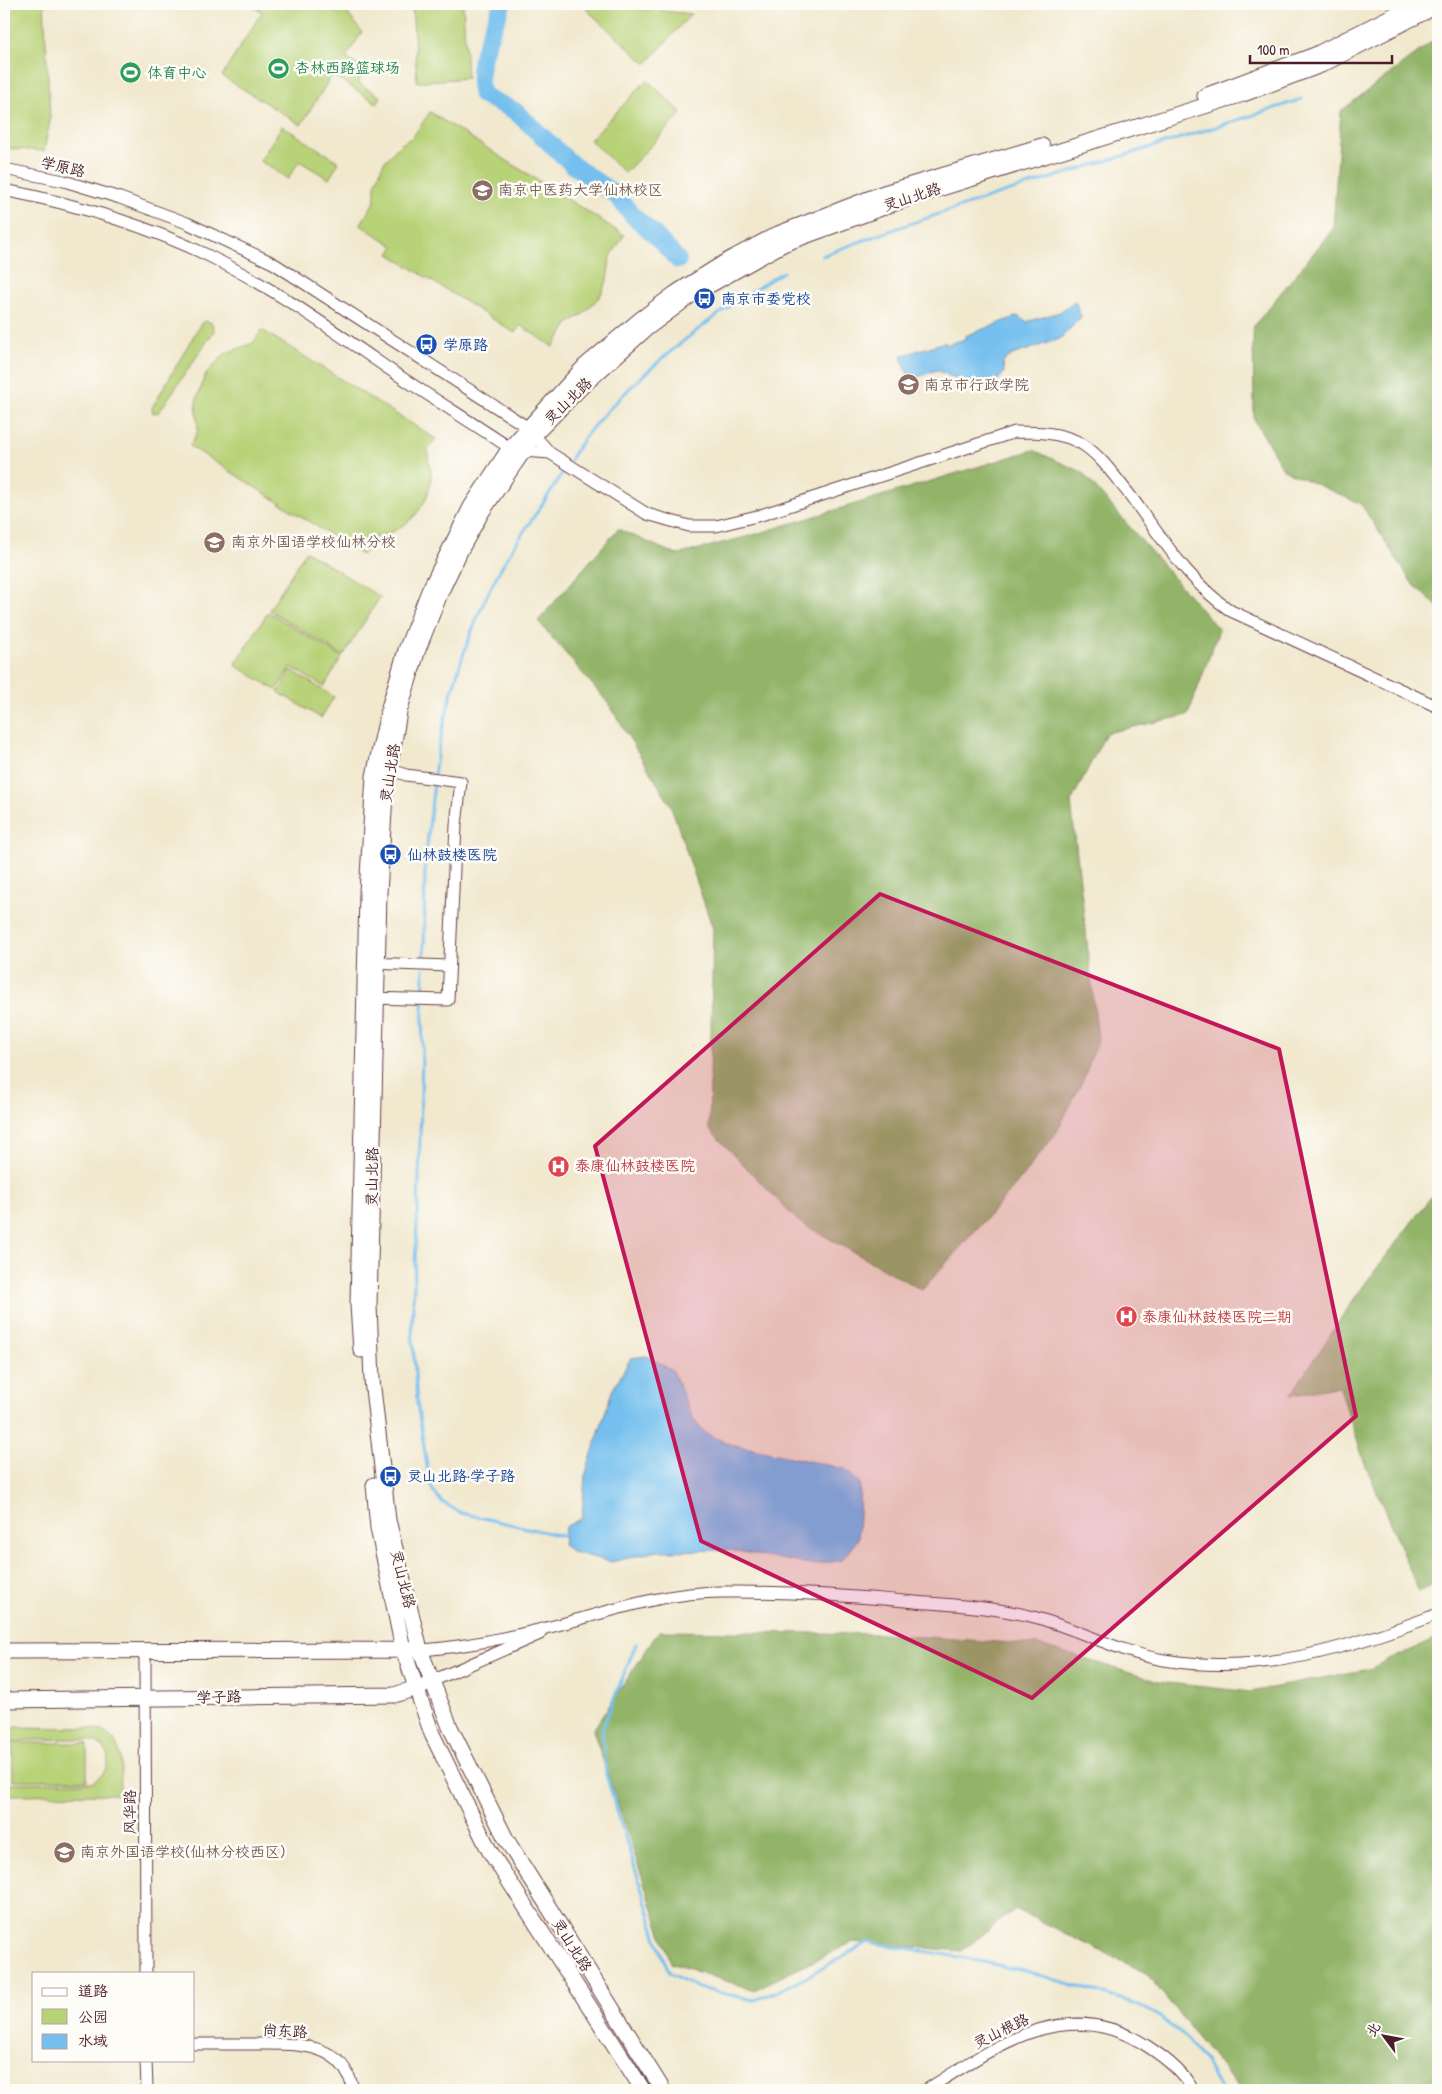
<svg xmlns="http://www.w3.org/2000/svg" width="1442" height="2094" viewBox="0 0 1442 2094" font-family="'Patrick Hand','LXGW WenKai TC',sans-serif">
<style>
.green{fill:#b8d278;stroke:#817852}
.forest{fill:#92b468;stroke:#6e6a4a}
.water{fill:#75bfee;stroke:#606f8c}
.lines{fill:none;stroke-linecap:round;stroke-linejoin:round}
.stream{stroke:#75bfee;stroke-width:3}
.river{stroke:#75bfee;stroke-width:18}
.minor-casing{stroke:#633d43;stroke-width:13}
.major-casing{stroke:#633d43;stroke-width:17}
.minor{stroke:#fff;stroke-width:11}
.major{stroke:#fff;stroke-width:15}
.marked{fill:#c2185b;fill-opacity:0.2;stroke:#c2185b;stroke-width:4;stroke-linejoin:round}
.labels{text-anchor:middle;stroke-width:5;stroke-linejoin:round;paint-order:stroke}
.leisure-label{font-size:15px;fill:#27864d;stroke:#fdfcf7;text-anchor:start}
.street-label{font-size:15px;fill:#4a1f2b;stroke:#fdfcf7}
.education-label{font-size:15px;fill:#785e54;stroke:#fdfcf7;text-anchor:start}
.transit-label{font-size:15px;fill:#164399;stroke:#fdfcf7;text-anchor:start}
.health-label{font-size:15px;fill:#be3a42;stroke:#fdfcf7;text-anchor:start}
</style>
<rect width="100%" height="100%" fill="#fdfcf7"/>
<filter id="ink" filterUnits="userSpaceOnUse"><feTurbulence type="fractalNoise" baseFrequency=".02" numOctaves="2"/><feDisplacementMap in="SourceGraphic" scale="10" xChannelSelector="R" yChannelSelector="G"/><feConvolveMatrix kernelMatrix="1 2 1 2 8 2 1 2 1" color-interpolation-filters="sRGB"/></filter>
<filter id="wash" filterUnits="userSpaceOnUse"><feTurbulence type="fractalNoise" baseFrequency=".0096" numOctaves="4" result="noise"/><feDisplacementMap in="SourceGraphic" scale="20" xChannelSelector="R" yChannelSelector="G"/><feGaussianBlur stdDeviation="1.12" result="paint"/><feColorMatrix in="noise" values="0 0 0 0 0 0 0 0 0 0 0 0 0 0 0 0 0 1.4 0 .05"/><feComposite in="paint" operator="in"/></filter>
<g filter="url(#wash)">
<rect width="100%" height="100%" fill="#f1e8ce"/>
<path class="green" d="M4,4H44L50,120L44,151L4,148Z
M250,4H340L362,32L346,58L365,70L358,83L381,97L377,103L332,75L301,125L222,76L262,12Z
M412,4H463L467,78L417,82Z
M586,4H594L691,14L646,64L586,9Z
M647,80L682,113L625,173L590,140Z
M430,112L624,235L610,258L607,281L600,296L583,314L569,323L553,347L520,325L515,333L389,254L394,246L360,225L375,201V185L384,162L400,145L413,137Z
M282,126L339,162L329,179L299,161L288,179L260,161Z
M205,321L212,323L214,331L159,412L153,413L152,408L201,323Z
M262,330L436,439C433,442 428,448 428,452C427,460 432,470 431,479C428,511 403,532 373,538L362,555L190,446L198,431L196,401L206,374L226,353L253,343Z
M306,551L380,597L343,656L269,610Z
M268,612L342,657L324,687L291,667L276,690L235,665Z
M291,670L334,697L321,718L278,692Z
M4,1727L91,1728C127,1735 121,1765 120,1794L4,1795V1780L11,1783L92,1782C109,1775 115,1751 96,1742C83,1736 30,1741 13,1741L4,1743Z
M13,1743H87V1780H13Z"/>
<path class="forest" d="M1438,37V607L1412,583L1361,504L1284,470L1254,419L1253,327L1333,229L1341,111Z
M1033,450L1082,472L1219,630L1188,715L1106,733L1071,802L1098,1039L1084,1078L1057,1132L1015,1186L922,1290L799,1222L709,1129L713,929L671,806L608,703L538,621L618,529L677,555L753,535Z
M1434,1193H1438V1581L1419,1592L1364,1461L1339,1386L1290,1396L1358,1293Z
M659,1631L883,1634L1040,1645L1159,1682L1251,1692L1369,1669L1438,1638V2090H1240L1146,1973L1015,1909L962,1951L853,1942L754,1990L671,1963L593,1730Z"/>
<path class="water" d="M1075,301L1081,317L1060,339L1012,355L1003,362L1004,373L994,384L979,388L936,370L910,380L901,356L945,342L946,345L965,339V336L1018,316L1026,322L1060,312Z
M647,1356L673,1371L693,1419L705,1433L730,1444L845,1469L860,1483L858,1539L842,1560L814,1565L730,1550L656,1551L612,1562L573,1552L563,1545L565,1527L582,1518L585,1476L612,1391L631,1358Z"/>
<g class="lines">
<path class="stream" d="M822,256C979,195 1143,153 1302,99
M569,462C585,432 608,410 632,386C678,342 728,305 783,272
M434,775C444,707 469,623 504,563C523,530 547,500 566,467
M424,962L425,863L434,782
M424,969L419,1181L412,1327L417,1403L429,1478L433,1491L442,1502L461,1513L562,1536
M636,1644L602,1729L606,1775L663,1958L670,1973L698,1988L754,2000L774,1993L805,1978L868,1942L965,1958L1029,1972L1137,2004L1163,2019L1187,2039L1205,2061L1221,2090"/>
<path class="river" d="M502,4C492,33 473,64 482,95L515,111L574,166L616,195L632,215L654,234L678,260"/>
</g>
</g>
<g filter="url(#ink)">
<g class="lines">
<defs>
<path id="minor" d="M4,169L64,181L120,198L187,223L273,263L527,427L550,453L647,514L689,526H716L761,515L1015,432C1038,432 1061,432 1082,444C1101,456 1115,477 1129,494C1160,535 1188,582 1231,611L1438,707
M4,190C75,204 144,224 209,256C270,286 327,326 383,365C424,393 468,420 510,448L523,451L550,453
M369,963L449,966
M368,998L448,1000L456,825L461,782L406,775L390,769
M145,1650L146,1973
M420,1650C470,1647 521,1635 569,1622C620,1608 669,1592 722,1592C787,1591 851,1596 915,1602C954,1605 992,1607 1030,1616C1075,1627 1117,1652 1164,1660C1261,1676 1349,1648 1438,1614
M432,1681L540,1634
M194,2044C214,2044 235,2044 256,2044C295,2044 344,2041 353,2090
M146,2060L147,2090
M926,2090C995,2047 1066,1993 1147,2046C1164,2057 1183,2071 1193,2090"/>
<path id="major" d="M1205,96L1315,55L1416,4
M361,1350L358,1305L367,893L374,776L389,708L406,650L429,591L471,507L510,448L585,366L641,319L676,293L727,261L778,234L884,193L1042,146
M374,1485L378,1528L403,1649L432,1734L489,1850L643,2090
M4,1651L412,1650
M4,1700L394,1695L423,1686
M663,2090L506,1839L450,1727L420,1650L388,1520L372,1380L369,1305L379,893L385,795L399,712L417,652L441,591L461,549L481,513L535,434L579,389L647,328L690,296L783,244L906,199L1243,94L1321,65L1438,5"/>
</defs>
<use href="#minor" class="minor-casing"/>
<use href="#major" class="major-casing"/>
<use href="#minor" class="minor"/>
<use href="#major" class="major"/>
</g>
</g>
<path class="marked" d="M880,894L1279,1049L1356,1416L1032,1698L701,1541L595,1146Z"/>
<defs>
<symbol id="stadium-disc" viewBox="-11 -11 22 22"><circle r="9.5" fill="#2e9e5b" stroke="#fdfcf7"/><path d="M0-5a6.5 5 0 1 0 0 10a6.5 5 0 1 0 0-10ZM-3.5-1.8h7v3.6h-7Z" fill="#fff"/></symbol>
<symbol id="university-disc" viewBox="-11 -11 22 22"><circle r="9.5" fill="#8d6e63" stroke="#fdfcf7"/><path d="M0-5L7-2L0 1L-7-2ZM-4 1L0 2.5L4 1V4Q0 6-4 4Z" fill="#fff"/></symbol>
<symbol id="bus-disc" viewBox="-11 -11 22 22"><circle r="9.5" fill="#1a4fb4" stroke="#fdfcf7"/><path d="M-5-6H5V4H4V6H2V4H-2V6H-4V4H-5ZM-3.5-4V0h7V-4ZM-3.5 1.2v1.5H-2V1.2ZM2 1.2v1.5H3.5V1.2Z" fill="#fff"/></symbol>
<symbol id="school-disc" viewBox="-11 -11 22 22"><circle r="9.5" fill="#8d6e63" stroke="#fdfcf7"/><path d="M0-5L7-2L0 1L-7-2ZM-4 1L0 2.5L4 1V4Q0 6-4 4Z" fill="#fff"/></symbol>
<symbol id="hospital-disc" viewBox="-11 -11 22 22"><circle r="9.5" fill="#e0444e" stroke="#fdfcf7"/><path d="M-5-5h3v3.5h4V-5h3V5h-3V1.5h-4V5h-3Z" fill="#fff"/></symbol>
</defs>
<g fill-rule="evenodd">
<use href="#stadium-disc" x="266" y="56" width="25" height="25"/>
<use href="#stadium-disc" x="118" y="60" width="25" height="25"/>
<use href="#university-disc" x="470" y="178" width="25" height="25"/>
<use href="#bus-disc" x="692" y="286" width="25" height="25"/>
<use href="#bus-disc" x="414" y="332" width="25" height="25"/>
<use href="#school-disc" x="896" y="372" width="25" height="25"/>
<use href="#school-disc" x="202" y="530" width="25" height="25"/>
<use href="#bus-disc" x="378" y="842" width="25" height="25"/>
<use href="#hospital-disc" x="546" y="1154" width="25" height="25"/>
<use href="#hospital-disc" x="1114" y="1304" width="25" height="25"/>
<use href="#bus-disc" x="378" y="1464" width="25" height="25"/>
<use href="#school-disc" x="52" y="1840" width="25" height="25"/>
</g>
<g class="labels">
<g class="leisure-label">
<text x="295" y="73">杏林西路篮球场</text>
<text x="147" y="78">体育中心</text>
</g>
<g class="street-label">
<text transform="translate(63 167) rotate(13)" y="5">学原路</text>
<text transform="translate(912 197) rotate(-18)" y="5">灵山北路</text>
<text transform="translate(568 401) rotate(-44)" y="5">灵山北路</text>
<text transform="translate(390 773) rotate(-81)" y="5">灵山北路</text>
<text transform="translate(372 1177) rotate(-89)" y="5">灵山北路</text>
<text transform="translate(403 1579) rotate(76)" y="5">灵山北路</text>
<text transform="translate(219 1697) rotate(-1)" y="5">学子路</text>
<text transform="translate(130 1812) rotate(-90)" y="5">风华路</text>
<text transform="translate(572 1945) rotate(58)" y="5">灵山北路</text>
<text transform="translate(285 2031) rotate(3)" y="5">尚东路</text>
<text transform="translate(1001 2031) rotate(-26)" y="5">灵山根路</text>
</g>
<g class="education-label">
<text x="498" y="195">南京中医药大学仙林校区</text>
<text x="924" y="390">南京市行政学院</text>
<text x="231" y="547">南京外国语学校仙林分校</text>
<text x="80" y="1857">南京外国语学校(仙林分校西区)</text>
</g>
<g class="transit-label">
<text x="721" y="304">南京市委党校</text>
<text x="443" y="350">学原路</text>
<text x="407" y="860">仙林鼓楼医院</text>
<text x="407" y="1481">灵山北路·学子路</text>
</g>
<g class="health-label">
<text x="575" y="1171">泰康仙林鼓楼医院</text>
<text x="1142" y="1322">泰康仙林鼓楼医院二期</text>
</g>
</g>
<rect width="1442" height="2094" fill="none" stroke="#fdfcf7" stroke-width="20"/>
<rect x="32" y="1972" width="162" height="90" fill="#fdfcf7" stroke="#b5a4a5"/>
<rect x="42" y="1988" width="25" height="8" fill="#ffffff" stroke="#b5a4a5"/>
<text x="78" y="1996" font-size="15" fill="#4a1f2b">道路</text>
<rect x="42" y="2009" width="25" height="15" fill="#b8d278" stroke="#b5a4a5"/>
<text x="78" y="2022" font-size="15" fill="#4a1f2b">公园</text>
<rect x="42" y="2034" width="25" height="15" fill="#75bfee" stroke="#b5a4a5"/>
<text x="78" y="2046" font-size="15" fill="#4a1f2b">水域</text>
<g transform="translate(1384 2036) rotate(302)" stroke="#fdfcf7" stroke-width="4" paint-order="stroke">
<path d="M0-4L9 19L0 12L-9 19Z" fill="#4a1f2b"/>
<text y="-8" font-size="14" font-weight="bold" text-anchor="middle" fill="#4a1f2b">北</text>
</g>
<path d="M1250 55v8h142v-8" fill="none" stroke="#4a1f2b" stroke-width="2.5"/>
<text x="1257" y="55" font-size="15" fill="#4a1f2b" stroke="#fdfcf7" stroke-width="4" paint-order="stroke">100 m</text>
</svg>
